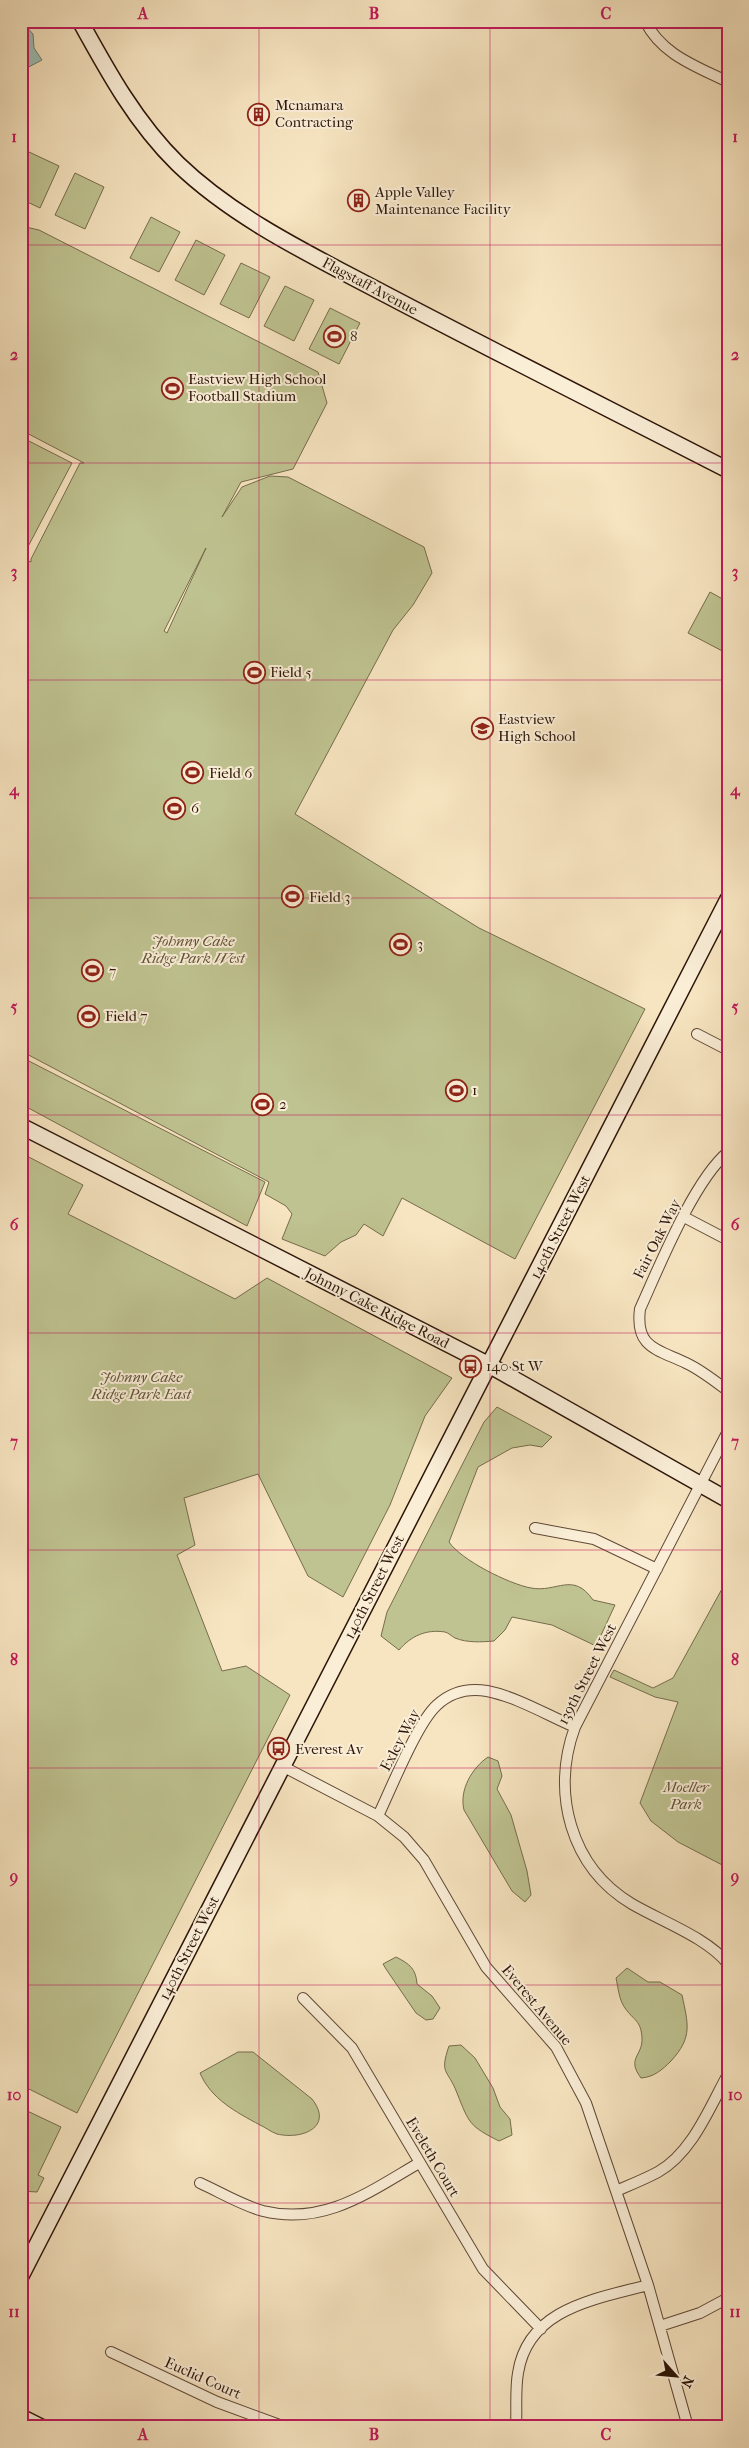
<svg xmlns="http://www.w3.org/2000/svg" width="749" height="2448" viewBox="0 0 749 2448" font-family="'IM FELL French Canon',serif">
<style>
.green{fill:#bfc391;stroke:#766c4c;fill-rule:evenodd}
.water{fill:#9dbfb4;stroke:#707b6f}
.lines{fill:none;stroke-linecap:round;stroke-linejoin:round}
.street-casing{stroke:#604936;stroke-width:12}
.secondary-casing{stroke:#2d1508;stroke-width:18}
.street{stroke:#faeed7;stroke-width:10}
.secondary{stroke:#faeed7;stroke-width:15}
.grid{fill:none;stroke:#c2185b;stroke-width:1;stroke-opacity:0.55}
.labels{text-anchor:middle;stroke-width:4;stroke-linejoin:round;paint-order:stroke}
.poi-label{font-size:15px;fill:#2d1508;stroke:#faeed7;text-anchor:start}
.street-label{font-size:15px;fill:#2d1508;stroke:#faeed7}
.park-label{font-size:15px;font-style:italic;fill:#605238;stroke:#faeed7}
.neatline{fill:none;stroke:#c2185b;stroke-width:2}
.grid-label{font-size:16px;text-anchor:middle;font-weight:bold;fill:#c2185b}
</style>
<rect width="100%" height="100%" fill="#f7e5c1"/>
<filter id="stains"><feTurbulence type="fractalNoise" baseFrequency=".004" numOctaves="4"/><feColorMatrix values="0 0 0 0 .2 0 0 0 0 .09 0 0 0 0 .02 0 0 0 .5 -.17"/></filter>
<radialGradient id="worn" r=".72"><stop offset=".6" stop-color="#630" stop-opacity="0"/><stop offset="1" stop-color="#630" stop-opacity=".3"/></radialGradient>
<path class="green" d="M29,152L59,166L40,208L21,199V169Z
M75,173L104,187L85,229L55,215Z
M151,217L180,232L159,272L130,258Z
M21,226L39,230L318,372L327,403L293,469L241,482L222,517L242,487L270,476L288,477L424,547L432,573L413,605L393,630L295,814L479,928L645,1009L515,1259L402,1198L383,1236L364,1224L356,1235L341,1242L325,1256L282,1239L292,1214L286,1206L265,1194L269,1182L21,1051V437L72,463L22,558L31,562V559L80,463H84L21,430ZM206,548L167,633L164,631Z
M196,240L225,255L204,295L175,280Z
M241,263L270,277L249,318L220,304Z
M285,286L314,300L294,341L264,326Z
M330,308L360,323L339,364L309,349Z
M710,592L728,602V654L688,633Z
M21,1057L265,1182L247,1226L21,1104Z
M21,1153L83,1185L68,1214L235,1299L267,1278L452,1378L425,1416L390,1505L343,1597L308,1576L258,1474L184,1498L195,1545L177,1555L222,1671L246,1666L290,1695L77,2113L21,2085Z
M497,1407L552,1437L542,1447L530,1445L512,1448L478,1467L449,1542C461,1560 509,1584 531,1588C557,1593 573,1571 593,1600L615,1605L596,1646L552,1625L512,1617L505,1630L494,1641C482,1642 467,1643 455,1638C451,1636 449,1633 445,1632C426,1629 411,1636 399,1650L381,1636L387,1612L484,1422Z
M728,1578V1868L678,1842L651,1821L640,1803L678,1702L655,1697L610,1677L614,1670L653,1688L673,1678Z
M488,1757L498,1761L502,1776L497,1789L511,1815L527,1871L531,1895L525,1902L512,1891L464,1810C459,1790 472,1768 488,1757Z
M396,1957C410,1964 416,1969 417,1984L432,1996L440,2008L433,2019L426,2020L416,2013L386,1969L383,1964Z
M627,1968L648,1982H660L682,1995C688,2024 693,2037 671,2061C662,2070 654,2077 641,2078C626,2058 643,2056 642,2038C641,2020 634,2021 625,2008C619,2000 618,1987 616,1978Z
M461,2045L475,2058L493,2088L500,2107L510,2119L512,2135L499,2141C469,2126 469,2123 457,2093C448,2069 439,2075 449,2046Z
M238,2052H253L312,2099C334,2127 302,2140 277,2134C271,2132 265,2127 260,2125C236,2112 211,2099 200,2073Z
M21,2108L61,2127L38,2175L44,2178L37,2192L21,2191Z"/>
<path class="water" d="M21,21L33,34L34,48L42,60L21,71Z"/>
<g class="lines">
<defs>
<path id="street" d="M645,21C662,55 696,66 728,82
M697,1034L728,1050
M728,1152C694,1180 659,1267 640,1309C635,1348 657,1349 686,1363C701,1370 715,1381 728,1391
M684,1217L728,1240
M728,1431L575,1727C551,1792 570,1867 632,1904C661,1921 708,1938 728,1964
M535,1528L594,1539L657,1569
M282,1766L378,1816L404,1837L424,1860L486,1967L556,2047L586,2103L648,2285L688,2427
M378,1816C391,1789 417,1723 437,1705C451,1692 469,1688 487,1691C517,1697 547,1715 575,1727
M303,1998L352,2048L483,2269L541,2329
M200,2183C220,2192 241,2205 263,2211C324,2226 369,2192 419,2163
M616,2191C630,2185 645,2179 658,2172C692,2153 710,2107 728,2074
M660,2326L700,2313L728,2298
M111,2352L217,2402L285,2427
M516,2427C517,2409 515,2390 518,2373C528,2308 596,2299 648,2285"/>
<path id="secondary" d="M80,21C108,72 136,123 178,164C235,219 313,256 383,293C497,353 613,411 728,470
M21,1126L489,1365L728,1500
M21,2276L728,899
M21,2417L41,2427"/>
</defs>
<use href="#street" class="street-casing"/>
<use href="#secondary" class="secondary-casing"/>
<use href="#street" class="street"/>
<use href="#secondary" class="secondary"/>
</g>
<path class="grid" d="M259,21V2427M490,21V2427M21,245H728M21,463H728M21,680H728M21,898H728M21,1115H728M21,1333H728M21,1550H728M21,1768H728M21,1985H728M21,2203H728"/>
<defs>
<symbol id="building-ring" viewBox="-11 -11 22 22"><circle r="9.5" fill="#faeed7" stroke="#8f2418" stroke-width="1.5"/><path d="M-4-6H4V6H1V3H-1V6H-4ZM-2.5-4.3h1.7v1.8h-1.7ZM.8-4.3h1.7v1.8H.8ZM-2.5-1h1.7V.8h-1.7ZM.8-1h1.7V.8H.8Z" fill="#8f2418"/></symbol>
<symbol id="stadium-ring" viewBox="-11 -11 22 22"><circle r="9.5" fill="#faeed7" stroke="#8f2418" stroke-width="1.5"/><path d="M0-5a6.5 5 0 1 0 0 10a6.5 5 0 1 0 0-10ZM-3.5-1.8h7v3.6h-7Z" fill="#8f2418"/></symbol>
<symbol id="school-ring" viewBox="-11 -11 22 22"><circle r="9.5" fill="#faeed7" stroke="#8f2418" stroke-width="1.5"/><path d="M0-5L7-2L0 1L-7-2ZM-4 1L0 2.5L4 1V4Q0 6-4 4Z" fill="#8f2418"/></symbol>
<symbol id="bus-ring" viewBox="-11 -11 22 22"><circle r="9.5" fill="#faeed7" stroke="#8f2418" stroke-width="1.5"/><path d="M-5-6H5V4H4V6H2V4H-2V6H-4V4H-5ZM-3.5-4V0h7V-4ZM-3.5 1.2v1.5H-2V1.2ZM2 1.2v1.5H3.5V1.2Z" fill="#8f2418"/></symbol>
</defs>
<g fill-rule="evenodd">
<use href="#building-ring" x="246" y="102" width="25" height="25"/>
<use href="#building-ring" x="346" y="188" width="25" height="25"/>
<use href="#stadium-ring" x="322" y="324" width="25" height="25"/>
<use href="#stadium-ring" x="160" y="376" width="25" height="25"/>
<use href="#stadium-ring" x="242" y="660" width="25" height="25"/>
<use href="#school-ring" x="470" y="716" width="25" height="25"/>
<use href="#stadium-ring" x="180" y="760" width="25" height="25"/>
<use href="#stadium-ring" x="162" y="796" width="25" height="25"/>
<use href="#stadium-ring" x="280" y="884" width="25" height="25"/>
<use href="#stadium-ring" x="388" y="932" width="25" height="25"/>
<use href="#stadium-ring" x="80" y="958" width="25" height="25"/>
<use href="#stadium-ring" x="76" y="1004" width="25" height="25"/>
<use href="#stadium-ring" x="444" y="1078" width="25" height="25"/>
<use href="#stadium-ring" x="250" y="1092" width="25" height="25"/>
<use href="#bus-ring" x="458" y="1354" width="25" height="25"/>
<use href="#bus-ring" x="266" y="1736" width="25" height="25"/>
</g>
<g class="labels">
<g class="poi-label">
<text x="275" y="110">Mcnamara<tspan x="275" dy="17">Contracting</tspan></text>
<text x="375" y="197">Apple Valley<tspan x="375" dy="17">Maintenance Facility</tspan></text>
<text x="350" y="341">8</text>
<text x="188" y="384">Eastview High School<tspan x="188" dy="17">Football Stadium</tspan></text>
<text x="270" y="677">Field 5</text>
<text x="498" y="724">Eastview<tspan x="498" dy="17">High School</tspan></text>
<text x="209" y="778">Field 6</text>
<text x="191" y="813">6</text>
<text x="309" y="902">Field 3</text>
<text x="417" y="949">3</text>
<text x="109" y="976">7</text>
<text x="105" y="1021">Field 7</text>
<text x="472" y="1095">1</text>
<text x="279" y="1109">2</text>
<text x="486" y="1371">140 St W</text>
<text x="295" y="1754">Everest Av</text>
</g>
<g class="street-label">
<text transform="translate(370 286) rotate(28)" y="5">Flagstaff Avenue</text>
<text transform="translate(560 1227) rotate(-63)" y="5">140th Street West</text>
<text transform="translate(657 1239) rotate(-63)" y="5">Fair Oak Way</text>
<text transform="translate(377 1308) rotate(27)" y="5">Johnny Cake Ridge Road</text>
<text transform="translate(374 1587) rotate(-63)" y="5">140th Street West</text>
<text transform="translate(587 1674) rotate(-63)" y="5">139th Street West</text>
<text transform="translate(400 1740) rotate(-62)" y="5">Exley Way</text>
<text transform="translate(189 1948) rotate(-63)" y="5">140th Street West</text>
<text transform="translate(537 2005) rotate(50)" y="5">Everest Avenue</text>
<text transform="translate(433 2157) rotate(59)" y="5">Eveleth Court</text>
<text transform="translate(203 2378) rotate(24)" y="5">Euclid Court</text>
</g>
<g class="park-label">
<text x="193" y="946">Johnny Cake<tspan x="193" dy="17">Ridge Park West</tspan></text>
<text x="141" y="1382">Johnny Cake<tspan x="141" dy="17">Ridge Park East</tspan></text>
<text x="686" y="1792">Moeller<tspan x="686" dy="17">Park</tspan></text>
</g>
</g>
<rect width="749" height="2448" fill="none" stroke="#f7e5c1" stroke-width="55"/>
<g transform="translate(676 2376) rotate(117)" stroke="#faeed7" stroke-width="4" paint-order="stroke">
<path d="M0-4L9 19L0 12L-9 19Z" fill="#2d1508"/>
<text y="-8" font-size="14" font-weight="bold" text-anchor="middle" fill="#2d1508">N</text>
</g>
<rect x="28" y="28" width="694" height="2392" class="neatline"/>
<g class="grid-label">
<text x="143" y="19">A</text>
<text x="374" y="19">B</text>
<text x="606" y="19">C</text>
<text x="14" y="142">1</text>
<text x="735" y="142">1</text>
<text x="14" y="360">2</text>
<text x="735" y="360">2</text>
<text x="14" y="577">3</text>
<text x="735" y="577">3</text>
<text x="14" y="795">4</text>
<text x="735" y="795">4</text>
<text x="14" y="1012">5</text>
<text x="735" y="1012">5</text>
<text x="14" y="1230">6</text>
<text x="735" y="1230">6</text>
<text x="14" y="1447">7</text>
<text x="735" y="1447">7</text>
<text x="14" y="1665">8</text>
<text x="735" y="1665">8</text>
<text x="14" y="1882">9</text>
<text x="735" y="1882">9</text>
<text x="14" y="2100">10</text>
<text x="735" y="2100">10</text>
<text x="14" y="2317">11</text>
<text x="735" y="2317">11</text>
<text x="143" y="2440">A</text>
<text x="374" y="2440">B</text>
<text x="606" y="2440">C</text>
</g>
<rect width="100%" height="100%" filter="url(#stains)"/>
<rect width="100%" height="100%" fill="url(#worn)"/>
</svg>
